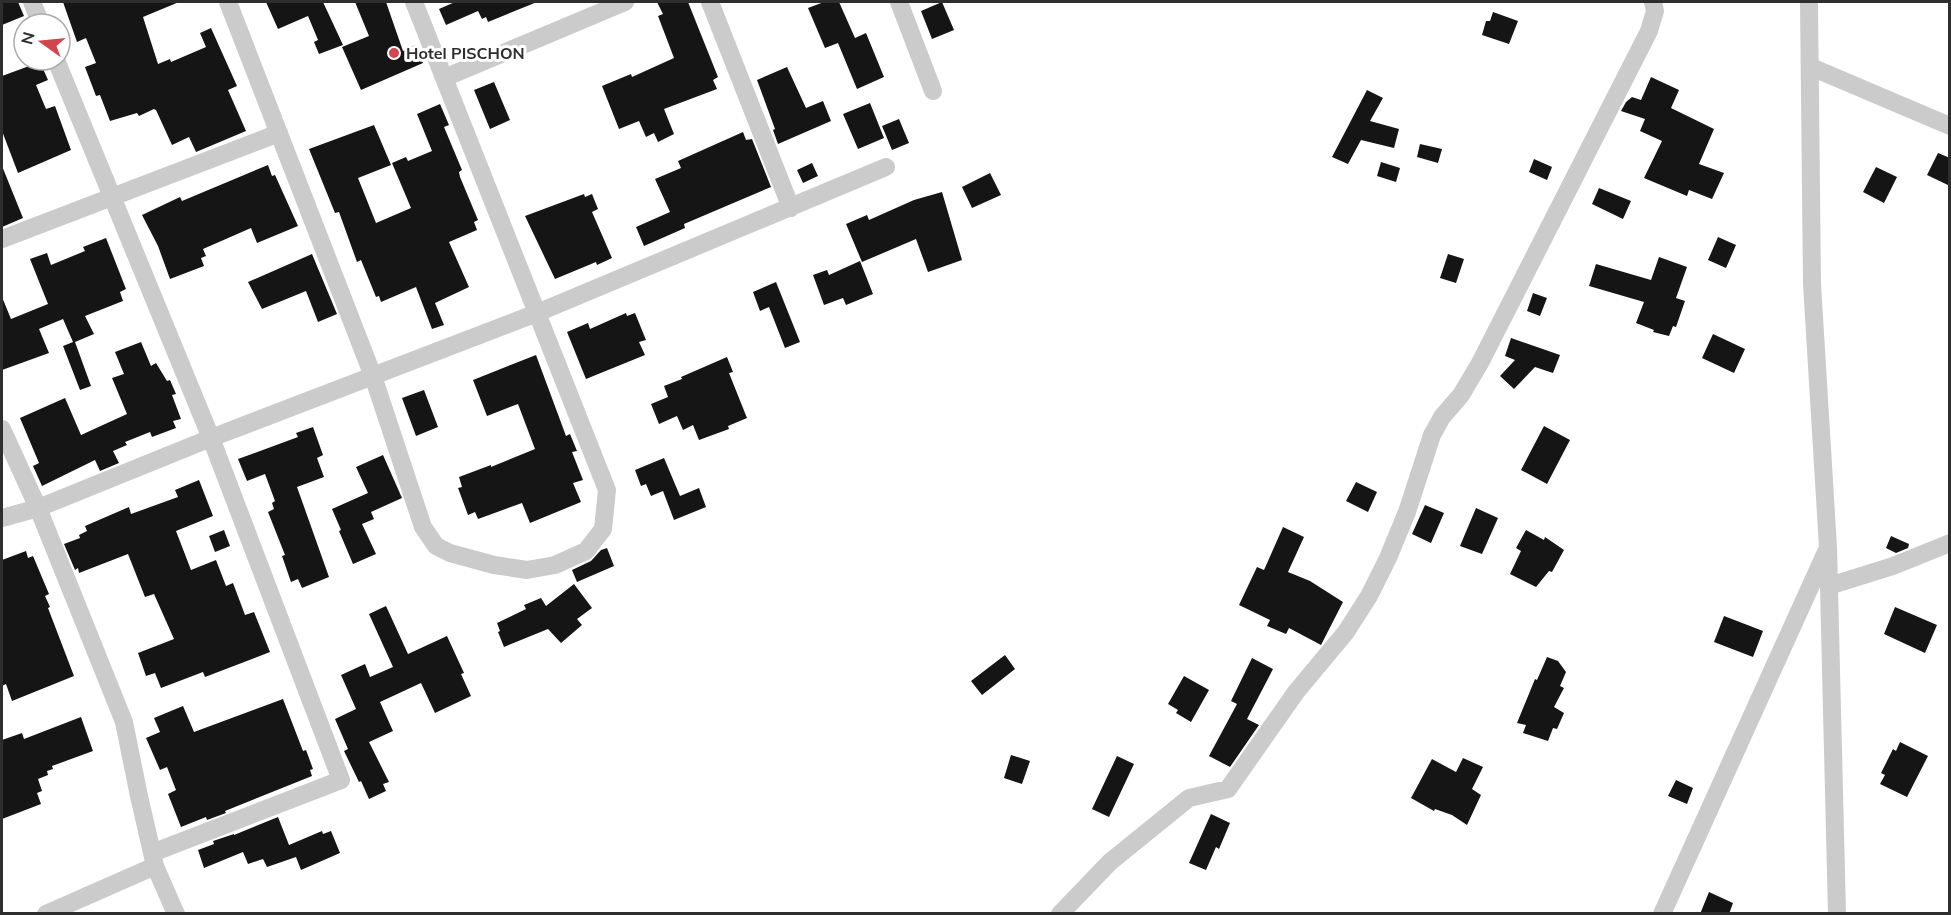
<svg xmlns="http://www.w3.org/2000/svg" width="1951" height="915" viewBox="0 0 1951 915" font-family="Mulish,sans-serif">
<style>
.building{fill:#151515}
.lines{fill:none;stroke-linecap:round;stroke-linejoin:round}
.minor{stroke:#cbcbcb;stroke-width:18}
.poi-dot{fill:#d1454c;stroke:#fff;stroke-width:2}
.labels{text-anchor:middle;stroke-width:6;stroke-linejoin:round;paint-order:stroke}
.poi-label{font-size:16px;font-weight:bold;fill:#2e2e2e;stroke:#fff;text-anchor:start}
</style>
<rect width="100%" height="100%" fill="#fff"/>
<path class="building" d="M2,2H18L24,16L2,25Z
M63,2H179L143,17L158,64L170,59L171,62L206,47L200,33L211,28L237,86L228,90L246,131L196,152L189,137L172,145L156,110L154,109L139,116L137,113L110,121L100,95L96,96L85,67L96,63L86,38L77,42Z
M266,2H323L343,45L319,54L314,42L318,40L308,16L278,29Z
M355,2H386L403,51L415,45L423,63L361,90L342,47L369,36Z
M455,2H537L488,22L486,17L482,19L478,11L446,25L439,9Z
M657,2H688L718,77L713,80L717,89L664,109L674,134L658,142L654,133L646,137L639,121L619,129L602,86L631,74L632,77L674,58L658,16L663,14Z
M824,2H839L855,38L866,33L884,77L857,89L838,43L825,48L808,8Z
M942,2L954,30L932,39L921,11Z
M1493,12L1518,21L1509,44L1482,35L1486,21H1490Z
M40,62L48,80L36,85L46,109L55,106L71,150L18,173L2,131V76Z
M787,67L806,108L823,101L831,121L778,144L773,130L775,129L757,80Z
M1651,77L1679,90L1671,108L1714,129L1699,164L1724,173L1712,199L1689,190L1687,196L1644,178L1662,141L1640,131L1645,119L1621,111L1626,102L1632,97L1641,100Z
M494,82L510,120L490,129L474,90Z
M1367,90L1383,98L1370,121L1399,129L1394,148L1361,140L1348,164L1332,157Z
M870,103L884,138L858,149L843,114Z
M440,104L449,125L444,127L462,170L459,172L460,177L478,220L474,222L477,230L449,242L469,287L435,303L444,325L432,329L416,287L381,302L379,296L376,297L361,260L357,262L339,212L335,213L309,149L374,125L391,165L358,178L376,223L411,208L392,163L406,157L408,161L432,151L417,114Z
M899,119L909,143L892,150L882,126Z
M743,132L746,140L752,139L771,187L684,224L685,228L644,246L636,227L670,212L655,179L681,168L678,161Z
M1420,144L1442,149L1438,163L1417,157Z
M1938,153L1950,158V186L1927,175Z
M1534,159L1552,167L1547,180L1529,172Z
M1381,162L1400,168L1396,182L1377,176Z
M812,163L818,176L803,183L797,170Z
M268,165L272,176L275,175L298,226L257,243L251,228L203,249L206,256L201,258L204,266L170,279L158,246L142,215L180,197L182,201Z
M2,166L23,218L2,227Z
M1876,167L1897,177L1884,203L1863,192Z
M990,173L1001,195L972,208L962,187Z
M1599,188L1631,201L1623,219L1592,204Z
M942,192L962,260L928,272L916,239L862,262L846,224L867,215L869,220L914,200Z
M584,194L585,197L592,194L598,209L592,212L612,258L597,265L596,262L555,279L525,216Z
M1718,237L1736,245L1726,268L1708,260Z
M106,238L126,289L120,292L123,301L85,316L94,334L75,342L91,386L80,390L63,346L73,342L63,319L39,329L49,353L2,370V297L11,319L48,304L30,259L47,253L51,265L85,251L83,247Z
M312,254L337,314L318,322L306,291L262,309L248,282Z
M1448,254L1464,259L1456,283L1440,278Z
M1659,257L1687,267L1676,298L1685,301L1676,327L1673,326L1669,336L1653,332L1654,330L1636,323L1644,302L1589,286L1596,264L1651,280Z
M860,261L873,294L846,305L843,298L824,305L813,275L827,270L829,275Z
M776,282L800,342L785,348L769,307L760,311L753,292Z
M1533,293L1547,298L1540,316L1527,311Z
M626,313L627,316L635,313L646,340L639,342L645,355L586,379L567,332L588,323L590,329Z
M1713,334L1745,349L1734,373L1702,358Z
M1511,338L1560,355L1553,373L1535,367L1514,389L1500,376L1515,360L1505,356Z
M141,342L151,366L156,363L167,381L170,380L176,394L172,395L181,419L173,421L176,428L152,437L150,432L125,442L127,445L113,451L119,463L100,471L95,460L42,486L33,466L39,463L20,418L65,398L81,435L127,414L112,378L124,374L115,352Z
M536,355L566,436L570,434L577,451L572,452L583,480L573,483L581,502L530,523L522,503L478,519L475,512L468,515L458,488L462,487L459,477L491,465V467L535,449L518,404L487,416L473,380Z
M727,357L733,372L729,373L747,418L728,426L729,429L699,440L693,425L683,430L677,416L659,424L651,404L668,397L664,386L682,379L681,377Z
M424,390L438,427L416,436L402,398Z
M1544,426L1570,440L1547,484L1521,470Z
M313,427L323,455L317,458L324,477L297,487L329,577L302,588L298,579L291,582L282,556L285,555L268,512L274,509L272,503L275,501L265,474L247,481L238,459L298,437L296,433Z
M383,455L402,498L371,512L374,519L362,524L376,554L353,564L339,531L341,530L332,509L368,493L356,467Z
M664,458L680,496L699,488L706,507L674,520L663,491L651,496L646,484L641,486L635,470Z
M199,480L213,516L176,531L191,570L216,560L226,586L233,583L245,615L254,612L270,652L205,677L203,672L161,688L155,673L146,676L138,653L174,639L154,594L145,597L128,554L79,573L78,568L75,570L64,544L80,538L79,535L87,531L85,526L129,507L131,514L178,497L175,490Z
M1356,482L1377,492L1368,512L1346,501Z
M1425,505L1444,513L1431,543L1412,534Z
M1476,508L1498,518L1482,554L1460,546Z
M1283,527L1304,537L1288,572L1310,581L1343,602L1321,645L1289,628L1286,634L1267,626L1270,620L1239,605L1257,567L1264,570Z
M224,530L230,546L215,552L209,536Z
M1526,530L1544,540L1545,537L1564,550L1552,572L1549,571L1536,587L1510,574L1521,551L1516,548Z
M1891,536L1909,544L1908,548L1896,553L1886,548Z
M607,548L614,566L577,582L572,570L591,561L601,550Z
M26,551L28,558L33,556L49,594L45,596L50,607L48,608L74,676L12,701L6,684L2,686V560Z
M574,584L592,608L577,619L582,625L561,643L548,629L504,647L498,632L500,631L497,623L526,609L524,605L541,598L546,606Z
M386,606L408,654L447,636L464,673L461,674L471,696L435,713L421,683L380,702L393,731L369,742L389,782L383,784L386,791L369,799L361,781L359,782L344,751L348,749L335,719L356,709L341,675L365,664L370,677L393,667L369,614Z
M1895,607L1937,625L1925,653L1884,634Z
M1724,616L1763,631L1753,657L1714,642Z
M1005,655L1015,669L982,695L971,681Z
M1547,657L1558,661L1566,672L1560,686L1564,688L1554,707L1564,713L1557,729L1553,728L1548,741L1523,733L1526,725L1517,723L1535,679L1537,680Z
M1252,658L1273,669L1247,719L1259,725L1230,767L1209,756L1237,704L1231,701Z
M1184,676L1209,690L1191,722L1176,713L1178,710L1168,704Z
M283,699L303,751L306,750L313,769L310,770L312,776L225,811L226,813L207,820L206,817L181,827L168,794L176,790L167,767L160,770L146,738L160,732L154,718L183,706L194,732Z
M81,717L93,751L52,766L53,769L47,771L48,775L38,779L42,791L37,793L41,804L2,819V740L22,733L24,739Z
M1900,742L1928,756L1907,797L1880,784L1885,775L1881,773L1893,749L1896,751Z
M1011,755L1030,761L1022,784L1004,778Z
M1117,756L1134,764L1109,817L1092,809Z
M1463,758L1483,767L1472,789L1481,795L1467,825L1452,815L1435,809L1434,811L1411,798L1432,759L1456,772Z
M1676,780L1693,788L1687,804L1668,796Z
M1211,814L1230,823L1219,849L1216,847L1206,870L1189,863Z
M278,817L289,845L322,831L323,834L331,831L340,853L301,870L296,857L267,867L263,859L248,864L243,852L204,868L198,850L214,844L213,841L234,834V835Z
M1709,892L1733,903L1729,914H1700Z"/>
<g class="lines">
<path class="minor" d="M32,2L41,24
M228,2L373,376L423,527L436,546L450,553L494,565L527,570L555,565L586,551L603,529L607,490L414,2
M710,2L791,208
M899,2L933,91
M1809,2L1812,284L1828,547L1837,914
M56,60L211,438L341,780L152,853
M1811,67L1950,126
M444,78L625,2
M2,239L279,133
M2,429L38,508L124,722L139,796L155,866L46,914
M2,518L38,508L211,438L537,313L886,167
M1829,586L1893,566L1950,543
M155,866L176,914
M1060,914L1110,862L1189,798L1228,789L1296,692L1346,632L1369,596L1388,558L1407,512L1432,435L1442,417L1461,395L1480,363L1649,31L1655,11L1653,2
M1662,914L1826,552"/>
</g>
<circle class="poi-dot" cx="394" cy="53" r="6"/>
<g class="labels">
<g class="poi-label">
<text x="406" y="59">Hotel PISCHON</text>
</g>
</g>
<rect width="1951" height="915" fill="none" stroke="#2e2e2e" stroke-width="6"/>
<g transform="translate(42 42) rotate(285)"><circle r="28" fill="#ffffff" stroke="#ababab" stroke-width="1.5"/>
<path d="M0-4.5L10 22L0 15L-10 22Z" fill="#d1454c"/>
<text y="-9" font-size="16" font-weight="bold" text-anchor="middle" fill="#2e2e2e">N</text>
</g>
</svg>
